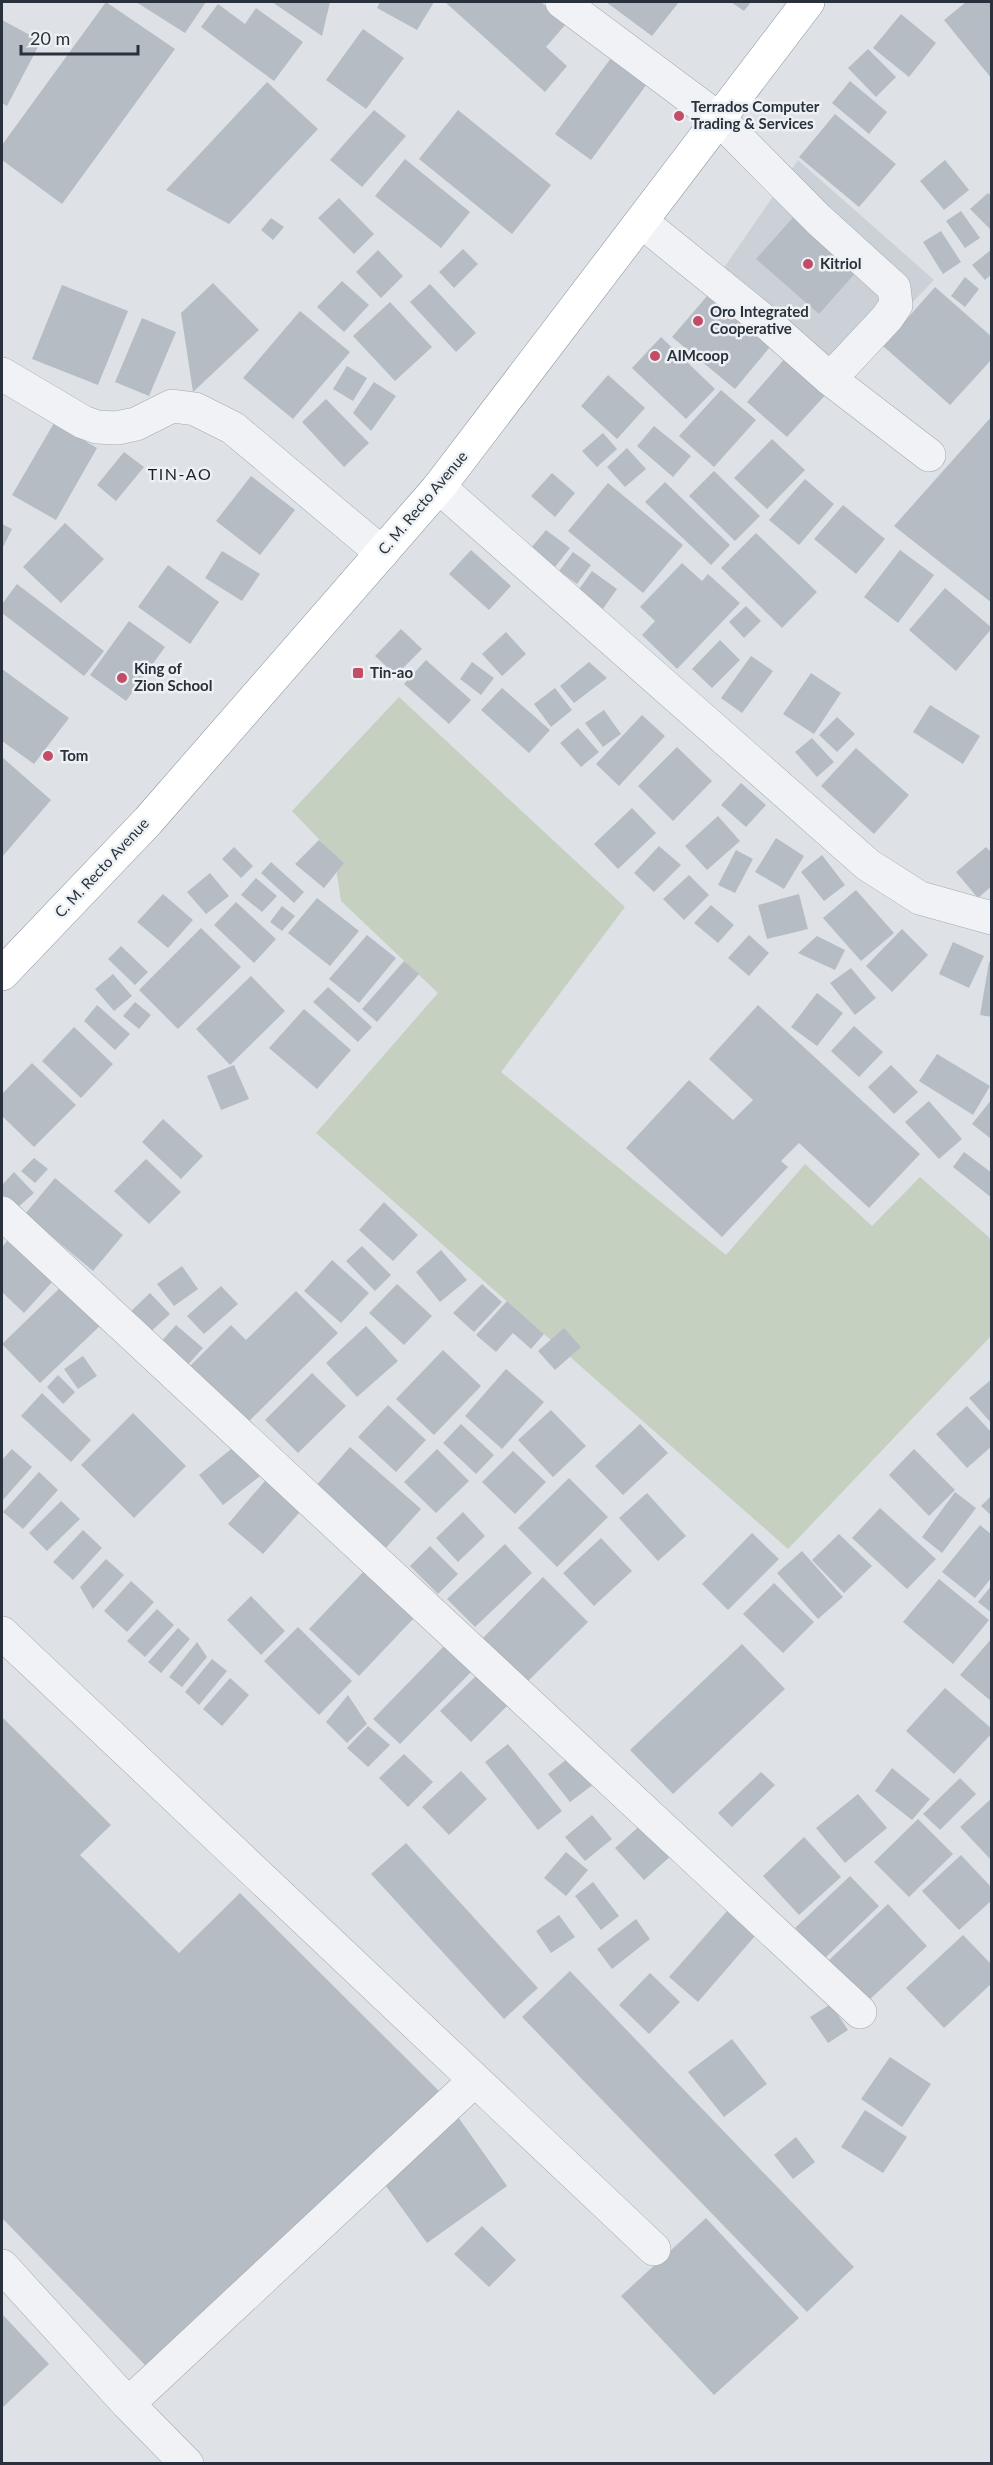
<svg xmlns="http://www.w3.org/2000/svg" width="993" height="2465" viewBox="0 0 993 2465" font-family="Lato,sans-serif">
<style>
.built{fill:#ccd1d8}
.green{fill:#c5d0c0}
.building{fill:#b6bcc3}
.lines{fill:none;stroke-linecap:round;stroke-linejoin:round}
.minor-casing{stroke:#a4a9b0;stroke-width:34}
.highway-casing{stroke:#87919c;stroke-width:34}
.minor{stroke:#f0f2f5;stroke-width:33}
.highway{stroke:#fff;stroke-width:33}
.poi-dot{fill:#c34c66;stroke:#edf1f4;stroke-width:2}
.labels{text-anchor:middle;stroke-width:5;stroke-linejoin:round;paint-order:stroke}
.poi-label{font-size:15px;font-weight:bold;fill:#29313c;stroke:#edf1f4;text-anchor:start}
.street-label{font-size:15px;fill:#29313c;stroke:#edf1f4}
.neighbourhood-label{font-size:16px;letter-spacing:1.5px;fill:#1b222d;stroke:#edf1f4}
</style>
<rect width="100%" height="100%" fill="#dee2e6"/>
<path class="built" d="M798,160L934,280L839,378L721,272Z"/>
<path class="green" d="M399,697L625,907L501,1072L726,1255L805,1164L872,1226L920,1177L991,1239V1336L788,1549L316,1133L438,993L341,901L334,855L292,811Z"/>
<path class="building" d="M106,2L175,49L62,204L2,160V145Z
M136,2H206L185,33Z
M272,2H330L322,36Z
M380,2H434L417,30L377,8Z
M445,2H541L566,24L546,47L567,66L545,92Z
M606,2H679L652,36Z
M731,2H751L744,11Z
M966,2H992V79L944,20Z
M218,4L245,24L256,8L303,42L274,81L201,27Z
M901,14L936,43L909,77L873,48Z
M2,20L41,41L7,106L2,103Z
M363,29L404,58L366,109L326,80Z
M868,49L896,77L876,97L848,68Z
M611,58L647,84L591,160L555,134Z
M850,81L887,112L869,134L832,103Z
M267,82L318,129L229,224L166,190Z
M374,110L406,136L362,187L330,160Z
M458,110L551,185L512,234L419,159Z
M835,114L896,164L859,207L799,157Z
M405,159L470,212L441,248L375,196Z
M945,160L969,190L944,210L920,181Z
M988,193L992,197V231L970,209Z
M339,198L374,234L354,254L318,218Z
M961,211L980,238L965,248L946,221Z
M797,213L859,269L819,314L756,259Z
M271,218L284,227L273,240L261,230Z
M941,231L961,262L943,274L923,242Z
M463,249L478,264L454,288L439,272Z
M992,249V274L985,280L972,265Z
M378,250L403,276L381,298L356,272Z
M965,277L979,289L965,307L951,296Z
M342,281L369,305L344,332L317,307Z
M213,283L259,330L193,392L181,313Z
M430,284L476,333L456,352L410,302Z
M62,285L128,311L98,385L32,359Z
M935,287L992,337V359L950,405L883,346Z
M713,289L775,341L735,389L672,337Z
M390,302L432,347L395,381L353,336Z
M300,311L350,352L293,419L243,378Z
M142,318L176,332L149,396L115,382Z
M661,337L715,389L686,419L632,368Z
M788,355L829,391L787,437L747,402Z
M347,366L367,378L353,401L333,389Z
M608,375L645,408L617,439L581,406Z
M374,382L396,396L371,431L353,413Z
M721,390L756,420L714,467L679,436Z
M326,399L369,443L344,467L302,422Z
M992,416V603L894,526Z
M54,423L97,448L56,520L12,495Z
M654,426L691,456L673,477L637,446Z
M603,433L617,449L597,467L582,451Z
M772,439L805,470L767,509L734,478Z
M627,448L646,469L625,487L607,467Z
M124,452L144,467L116,501L97,485Z
M714,471L760,516L735,541L689,496Z
M552,473L575,493L555,517L531,496Z
M251,476L295,510L260,555L216,521Z
M805,479L834,504L799,545L769,520Z
M665,482L730,545L711,565L645,502Z
M608,483L683,545L643,593L568,531Z
M843,505L885,539L856,574L814,539Z
M65,523L104,559L61,603L23,567Z
M2,524L12,529L2,549Z
M546,530L570,548L555,567L531,548Z
M756,533L817,592L782,628L721,568Z
M471,550L511,586L489,610L449,574Z
M900,550L934,575L898,623L864,597Z
M222,551L260,574L242,601L205,578Z
M573,552L591,565L577,584L559,571Z
M682,563L702,581L708,574L740,603L677,669L642,635L655,621L640,607Z
M168,565L219,602L190,644L138,607Z
M592,571L617,589L602,610L577,592Z
M17,584L104,651L84,676L2,613V604Z
M945,588L992,628L956,671L909,630Z
M746,606L761,621L744,638L729,622Z
M129,621L165,647L126,701L90,675Z
M401,629L422,649L396,675L375,656Z
M506,632L526,654L502,676L482,654Z
M720,640L740,660L712,688L692,669Z
M751,656L773,671L742,713L721,698Z
M426,660L471,700L449,724L404,684Z
M472,662L494,678L481,695L460,679Z
M589,662L607,678L574,703L560,686Z
M2,669L69,718L34,764L2,741Z
M811,673L841,693L814,734L783,714Z
M502,688L550,730L529,753L481,710Z
M555,688L572,710L551,727L534,704Z
M930,705L980,736L963,764L913,732Z
M604,710L621,734L603,747L585,723Z
M642,715L665,736L619,786L596,764Z
M837,717L855,734L837,752L819,735Z
M578,728L599,752L581,767L560,743Z
M812,738L834,762L817,777L795,752Z
M677,747L712,781L673,821L638,786Z
M856,748L909,795L874,834L821,786Z
M2,757L51,800L2,857Z
M741,783L766,805L746,827L721,805Z
M632,808L656,833L618,869L594,844Z
M718,816L740,841L707,870L685,846Z
M776,838L804,856L784,889L755,872Z
M319,840L344,863L324,888L295,864Z
M659,846L681,865L654,892L634,873Z
M234,847L253,866L241,878L222,859Z
M986,847L992,853V886L978,898L956,872Z
M736,850L753,859L735,893L718,885Z
M822,855L845,885L824,901L801,872Z
M271,862L304,892L294,903L261,873Z
M210,873L229,896L206,914L187,892Z
M689,875L709,895L684,920L663,899Z
M256,878L277,896L262,912L241,895Z
M856,890L894,933L861,961L823,918Z
M163,894L193,920L168,948L137,922Z
M799,894L808,929L767,939L758,905Z
M317,898L359,931L330,966L288,933Z
M236,902L276,939L254,963L214,925Z
M711,905L734,925L718,943L694,923Z
M282,906L295,916L282,931L270,922Z
M201,928L241,967L178,1029L139,990Z
M902,929L928,955L892,992L866,966Z
M367,935L396,958L359,1003L329,979Z
M749,935L769,953L749,976L728,958Z
M817,936L845,950L835,970L798,953Z
M953,942L984,956L969,988L939,974Z
M121,946L148,972L135,985L108,959Z
M404,961L419,974L377,1022L362,1009Z
M989,962H992V1017L980,1015Z
M851,968L876,998L855,1015L830,983Z
M113,974L132,996L114,1011L95,989Z
M251,976L285,1011L230,1065L196,1029Z
M328,987L372,1027L358,1042L313,1002Z
M817,993L843,1013L817,1046L791,1027Z
M135,1002L151,1015L139,1029L123,1016Z
M97,1005L130,1034L115,1050L84,1021Z
M758,1005L920,1154L869,1208L799,1143L781,1161L788,1167L722,1237L626,1148L689,1080L733,1120L753,1100L709,1059Z
M304,1009L351,1050L317,1089L269,1048Z
M854,1026L883,1052L859,1077L831,1051Z
M74,1027L113,1064L81,1098L42,1061Z
M937,1054L990,1086L973,1115L919,1081Z
M32,1063L76,1105L34,1147L2,1116V1094Z
M234,1065L249,1099L221,1110L207,1076Z
M891,1065L918,1092L894,1114L868,1087Z
M992,1099V1136L990,1138L972,1124Z
M929,1101L962,1139L939,1159L905,1122Z
M163,1119L203,1156L181,1179L142,1142Z
M964,1152L992,1173V1198L953,1167Z
M34,1158L48,1169L35,1183L21,1171Z
M146,1159L181,1192L149,1224L114,1191Z
M14,1172L34,1193L16,1209L2,1194V1185Z
M55,1178L123,1235L93,1271L25,1214Z
M384,1202L418,1235L393,1261L359,1230Z
M8,1240L53,1281L24,1313L2,1292V1247Z
M362,1246L391,1275L375,1291L346,1261Z
M441,1250L467,1280L440,1302L416,1272Z
M332,1260L369,1293L341,1323L304,1291Z
M182,1266L198,1289L174,1306L157,1284Z
M65,1283L104,1322L40,1383L2,1344Z
M397,1284L432,1316L404,1345L369,1313Z
M482,1284L502,1302L474,1332L453,1313Z
M221,1286L238,1304L204,1334L187,1316Z
M296,1291L338,1333L241,1429L184,1372L231,1325L246,1340Z
M150,1293L170,1314L146,1336L127,1315Z
M507,1301L544,1334L531,1349L513,1333L496,1352L476,1335Z
M176,1325L203,1348L186,1367L159,1344Z
M366,1326L398,1361L357,1397L326,1363Z
M564,1328L581,1347L555,1370L538,1351Z
M443,1350L481,1386L434,1435L396,1399Z
M83,1356L97,1376L78,1389L64,1369Z
M506,1369L544,1402L502,1449L465,1416Z
M312,1373L346,1406L298,1453L265,1420Z
M58,1375L75,1392L63,1404L47,1387Z
M992,1379V1424L969,1398Z
M42,1393L91,1440L71,1462L21,1416Z
M388,1405L426,1440L396,1472L358,1437Z
M967,1406L992,1433V1446L967,1468L936,1434Z
M551,1410L586,1446L553,1477L518,1440Z
M133,1413L186,1466L134,1518L81,1465Z
M461,1424L494,1455L476,1474L443,1443Z
M640,1424L668,1453L623,1495L595,1466Z
M240,1442L264,1473L223,1505L199,1475Z
M350,1447L421,1509L384,1550L314,1488Z
M12,1449L32,1467L2,1501V1460Z
M437,1449L469,1481L436,1513L404,1482Z
M914,1449L955,1490L929,1516L889,1475Z
M513,1451L546,1482L515,1514L482,1482Z
M39,1472L58,1490L23,1529L3,1512Z
M270,1475L306,1505L263,1554L228,1524Z
M569,1478L608,1517L557,1567L518,1528Z
M955,1492L976,1508L942,1553L922,1537Z
M647,1493L686,1536L658,1561L619,1518Z
M992,1495V1516L981,1506Z
M61,1501L80,1519L47,1551L29,1533Z
M880,1508L936,1559L907,1589L852,1538Z
M463,1512L485,1536L458,1562L436,1538Z
M980,1525L992,1535V1577L975,1598L942,1572Z
M83,1530L102,1548L73,1580L53,1562Z
M752,1533L779,1559L728,1610L702,1584Z
M839,1534L872,1566L844,1593L812,1560Z
M601,1538L632,1571L594,1606L563,1573Z
M505,1544L532,1573L475,1627L447,1599Z
M430,1546L458,1574L438,1594L410,1566Z
M802,1551L843,1597L818,1619L777,1573Z
M106,1559L124,1575L93,1609L80,1587Z
M364,1571L414,1618L359,1676L309,1629Z
M543,1577L588,1622L527,1682L483,1638Z
M939,1579L989,1620L953,1664L903,1622Z
M131,1581L154,1602L127,1632L104,1611Z
M774,1583L814,1622L783,1653L743,1614Z
M992,1585V1613L978,1602Z
M251,1596L285,1631L261,1655L227,1620Z
M157,1609L174,1625L145,1657L127,1641Z
M298,1627L352,1681L319,1715L264,1661Z
M178,1628L190,1639L161,1673L148,1662Z
M992,1638V1702L960,1675Z
M197,1642L207,1657L182,1687L169,1677Z
M448,1642L475,1668L400,1744L373,1719Z
M742,1644L785,1689L673,1794L630,1750Z
M212,1659L227,1671L199,1705L185,1692Z
M480,1672L510,1703L471,1742L440,1711Z
M230,1678L249,1695L222,1726L203,1709Z
M945,1688L992,1729V1733L954,1774L906,1731Z
M348,1695L367,1724L347,1743L326,1722Z
M2,1717L111,1825L80,1855L179,1953L240,1893L443,2095L146,2366L2,2218Z
M368,1726L390,1745L368,1767L347,1748Z
M508,1744L562,1811L538,1830L485,1762Z
M576,1752L598,1781L570,1802L548,1774Z
M404,1754L433,1782L408,1807L379,1778Z
M892,1768L930,1799L912,1820L875,1791Z
M461,1771L487,1799L449,1835L422,1807Z
M761,1772L775,1785L732,1827L718,1813Z
M960,1778L976,1794L940,1830L923,1814Z
M858,1794L887,1828L845,1863L816,1828Z
M992,1798V1861L960,1827Z
M592,1815L612,1839L585,1861L565,1837Z
M918,1819L953,1854L909,1897L874,1862Z
M644,1822L673,1854L644,1880L615,1848Z
M804,1837L841,1877L799,1915L763,1876Z
M406,1843L538,1988L504,2019L371,1874Z
M566,1852L588,1870L566,1896L544,1878Z
M961,1855L992,1888V1900L959,1930L922,1891Z
M850,1876L879,1906L824,1959L795,1928Z
M593,1882L619,1916L601,1930L575,1896Z
M888,1904L927,1946L867,2002L828,1961Z
M727,1911L755,1936L698,2002L669,1977Z
M559,1915L575,1937L551,1953L536,1931Z
M636,1919L650,1939L612,1969L597,1949Z
M963,1935L992,1965V1983L944,2028L906,1988Z
M570,1971L854,2267L807,2312L522,2017Z
M650,1973L680,2002L649,2034L619,2005Z
M831,2004L848,2030L828,2043L810,2017Z
M732,2039L767,2084L724,2117L688,2072Z
M890,2057L931,2084L902,2127L861,2099Z
M865,2110L907,2137L883,2173L841,2147Z
M458,2117L507,2186L427,2243L378,2175Z
M796,2137L815,2162L793,2179L774,2155Z
M706,2218L799,2318L714,2395L621,2296Z
M482,2226L516,2260L489,2287L454,2254Z
M2,2314L49,2364L2,2408Z"/>
<g class="lines">
<defs>
<path id="minor" d="M562,2L719,119L818,219L894,288L896,305L887,318L830,379
M642,222L768,324L830,379L929,455
M2,374L83,422L97,427L117,428L136,424L172,406L195,409L233,428L382,553
M439,487L868,865L920,898L992,918
M2,1213L860,2012
M2,1633L654,2249
M2,2266L128,2404L187,2464
M128,2404L475,2080"/>
<path id="highway" d="M2,974L148,821L439,487L808,2"/>
</defs>
<use href="#minor" class="minor-casing"/>
<use href="#highway" class="highway-casing"/>
<use href="#minor" class="minor"/>
<use href="#highway" class="highway"/>
</g>
<g class="poi-dot">
<circle cx="679" cy="116" r="6"/>
<circle cx="808" cy="264" r="6"/>
<circle cx="698" cy="321" r="6"/>
<circle cx="655" cy="356" r="6"/>
<rect x="352" y="667" width="12" height="12" rx="3"/>
<circle cx="122" cy="678" r="6"/>
<circle cx="48" cy="756" r="6"/>
</g>
<g class="labels">
<g class="poi-label">
<text x="691" y="112">Terrados Computer<tspan x="691" dy="17">Trading &amp; Services</tspan></text>
<text x="820" y="269">Kitriol</text>
<text x="710" y="317">Oro Integrated<tspan x="710" dy="17">Cooperative</tspan></text>
<text x="667" y="361">AIMcoop</text>
<text x="134" y="674">King of<tspan x="134" dy="17">Zion School</tspan></text>
<text x="370" y="678">Tin-ao</text>
<text x="60" y="761">Tom</text>
</g>
<g class="street-label">
<text transform="translate(423 503) rotate(-50)" y="5">C. M. Recto Avenue</text>
<text transform="translate(102 868) rotate(-47)" y="5">C. M. Recto Avenue</text>
</g>
<g class="neighbourhood-label">
<text x="180" y="480">TIN-AO</text>
</g>
</g>
<rect width="993" height="2465" fill="none" stroke="#29313c" stroke-width="6"/>
<path d="M21 45v9h117v-9" fill="none" stroke="#29313c" stroke-width="3"/>
<text x="30" y="45" font-size="18" fill="#29313c" stroke="#edf1f4" stroke-width="4.5" paint-order="stroke">20 m</text>
</svg>
